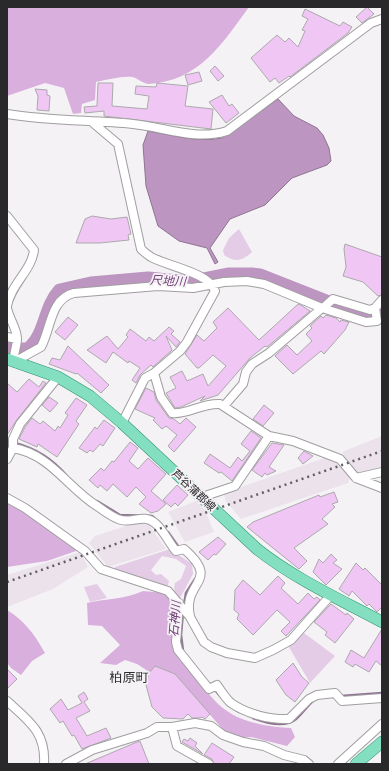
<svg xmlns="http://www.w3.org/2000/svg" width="389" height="771" viewBox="0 0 389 771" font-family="Ubuntu,'Noto Sans JP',sans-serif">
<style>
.built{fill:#ebe2eb}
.green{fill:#e4cbe6}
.forest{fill:#d9b0dd}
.water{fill:#bc95c0;stroke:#907493}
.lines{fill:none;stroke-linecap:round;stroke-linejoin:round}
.stream{stroke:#907493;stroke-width:2.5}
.river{stroke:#bc95c0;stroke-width:15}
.building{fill:#f0c7f4;stroke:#aca9ac}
.minor-casing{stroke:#a19ea1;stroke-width:10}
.major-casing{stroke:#2e9170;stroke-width:12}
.minor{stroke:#fff;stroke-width:8}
.major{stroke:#83dfc0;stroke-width:11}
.rail{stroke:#616062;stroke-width:2.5;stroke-dasharray:2 4;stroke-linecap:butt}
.labels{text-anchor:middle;stroke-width:3.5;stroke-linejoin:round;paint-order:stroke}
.street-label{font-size:11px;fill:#29282a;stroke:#f5f2f6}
.water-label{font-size:12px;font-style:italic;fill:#734078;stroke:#f5f2f6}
.quarter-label{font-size:13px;fill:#2f2c2f;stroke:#f5f2f6}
</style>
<rect width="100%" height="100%" fill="#f5f2f6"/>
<path class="built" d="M382,436V468L363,475L355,473L342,452Z
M327,457L332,458L350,477L348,483L241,519L225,500L224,493Z
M196,501L205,510L214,532L185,542L168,512Z
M135,523L149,525L166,549L108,567L89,543L95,536Z
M80,552L88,567L53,589L7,607V575Z"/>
<path class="green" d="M239,229L252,252C242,261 236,263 224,255L223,250L229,238Z
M170,549L192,564L193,574L179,600C175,594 173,590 175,583L181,579L186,566L176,559L162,556L151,570L156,575L161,574L169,581L168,586L113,571L115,567Z
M97,584L107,598L90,602L84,587Z
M300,630L335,656L310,683L286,642Z"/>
<path class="forest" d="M7,7H249C222,44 199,81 149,84C143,84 138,78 132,77C121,76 107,80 96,82L95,100L82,104L81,113L73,114L64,88L45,83L7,96Z
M7,502L23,510L79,550L47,561L7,567Z
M143,591L165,593C182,617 170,618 172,642C173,652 184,662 190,670C201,683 212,701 227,711C244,723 271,727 291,728L295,737L287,746L251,737L238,738L226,733L204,708L137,664L125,660L116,665L100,663L120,645L102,626L88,625L87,603C108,598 122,600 143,591Z
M7,610C24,620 35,635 45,653L32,661L21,675L11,668L7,663Z"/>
<path class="water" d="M278,99L294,116L317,128L323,135L329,148L331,161L327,165L292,178L265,205L230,219L210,248L218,262L215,264L207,248L179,241L158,226L146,186L143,145L148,131C172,135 199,143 222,138Z"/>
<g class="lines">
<path class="stream" d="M15,443C37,449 52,459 67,476
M97,501L120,515L152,516L161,524
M168,532L180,549
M184,605L186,593L195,579
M183,612L181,635L183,651
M214,689L221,697
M341,696L382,693
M227,704L239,712
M253,718C266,723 285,728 296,719C303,713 307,706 314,700"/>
<path class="river" d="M7,345L20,350H28C47,335 44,309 60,291L91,284L148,279L188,283L228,275H252L260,276L354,313L372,316L382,315"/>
</g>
<path class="building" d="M367,7L374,14L362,23L356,17Z
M305,9L340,26L343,22L352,27L348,33L290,77L289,76L279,83L275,78L270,82L251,58L277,35L285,42L289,38L298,47L305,31L302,30L308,19L302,16Z
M215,66L224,76L218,81L210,71Z
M199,72L202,81L188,85L185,75Z
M98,83H113L112,106L147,109L149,96L135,94L136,86L156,87L157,83L188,86L185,106L213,109L211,129L104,116V111L85,113L84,107L97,106Z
M35,89L47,90V95L50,96L49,111L37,110L38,96Z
M222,95L229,106L232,104L239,113L226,123L209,102Z
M92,216L111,219L127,217L131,234L128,235L129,240L100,243H76L85,219Z
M345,244L382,257V295L378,296L363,282L343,276L346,267L344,249Z
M299,304L310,311L267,347L265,346L250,358L218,395L200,401L205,396L181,407L175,408L166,393L176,388L170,377L182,371L187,381L203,374L208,386L226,366L213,355L199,368H197L185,354L197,335L204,341L217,328L213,322L228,308L259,340L297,305Z
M326,315L336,318L340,322L341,320L349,322L345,330L324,354L321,351L293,374L275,356L287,345L297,355L312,341L306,334L312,328L310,326L321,316L323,318Z
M68,317L78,325L65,340L55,332Z
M169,327L174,331L171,334L180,342L176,347L166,336L172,350L153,367L151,365L140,375L136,383L132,380L140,368L129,361L128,363L113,352L106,363L87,350L107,336L118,349L128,337L126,335L130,329L146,341L149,337L154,341Z
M68,346L109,385L101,393L77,373L76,374L49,364L52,358L60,360Z
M29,379L39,387L43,381L46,383L16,421L7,435V383L17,392Z
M146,388L154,392L156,400L169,418L174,419L180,424L186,418L196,427L174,452L168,446L177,435L166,426L162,429L153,420L155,418L135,409Z
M49,397L58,403L50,412L42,405Z
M76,398L87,405L76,421L79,424L57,457L38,444L37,447L19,439L25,427L32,418L40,424L43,421L55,431L58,426L60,428L68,415L65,413Z
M264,405L274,413L263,426L253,419Z
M104,420L115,428L103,446L100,444L93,452L90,450L87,453L79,448L95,427L97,429Z
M251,431L261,438L232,481L221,472L219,473L204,463L210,454L230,468L238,457L242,461L250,451L241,444Z
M130,442L138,448L129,461L138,469L148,458L166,474L151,491L166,504L158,511L151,513L139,504L146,497L136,487L127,497L113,484L107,491L100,485L98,488L89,480L101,468L104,471L112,461L114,462Z
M272,443L284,445L269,467L276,471L267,475L265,473L262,477L252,470Z
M304,451L313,456L303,464L298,458Z
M177,485L188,495L178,506L175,503L171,507L163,500Z
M334,492L338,502L332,504L335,507L322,519L328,524L294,548L307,561L299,569L247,527L253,522L319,495L320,497Z
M218,537L226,544L216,555L214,554L208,560L199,552Z
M331,554L337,560L333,563L342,569L326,585L313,572L319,559L323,563Z
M356,563L363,570L365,568L382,585V607L377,612L369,604L367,606L352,591L349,596L339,589Z
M278,576L285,583L281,588L298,604L308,593L314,599L317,597L320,600L286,636L281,631L290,622L277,610L253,635L237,619L239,614L234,610L235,590L243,580L260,595Z
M331,604L346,615L347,613L354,619L335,643L325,635L327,632L314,622Z
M382,629V666L376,661L369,672L355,664L353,667L345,662L351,650L364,658Z
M293,663L302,677L309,683L295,702L286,695L276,680Z
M155,666L175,674L210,714L205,719L202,717L200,718H192L188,714L183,719L163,718L152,707L146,685L149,673Z
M7,669L17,679L7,689Z
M84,692L88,699L84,702L90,711L76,718L87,736L106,728L111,738L82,749L74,735L72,736L63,721L60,723L50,709L61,699L68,710L82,703L78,696Z
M190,738L197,743L195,746L203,754L182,742L184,739L188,741Z
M140,741L149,764H85L137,742Z
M212,743L234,757L229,764H214L212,759L204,755Z"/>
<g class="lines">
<defs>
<path id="minor" d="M7,114C49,121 91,120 133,124C164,127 196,141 227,131L371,23L382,19
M92,122L118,144L141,249C144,252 148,255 151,257C167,266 210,273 215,291L187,342L180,351L154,373L145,378L122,423
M7,216L34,250C32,270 11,284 7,306
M7,308C9,319 17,328 17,339C17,348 13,352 14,362L41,347C51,329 50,299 74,293L158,286L193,288L224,282L247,281L264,284L322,308L366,322L377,321L375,308L382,300
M323,308L333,299L370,310L375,308
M7,337L17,339
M154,373L161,397L172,413C187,415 201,403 220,404L269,436L293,441L340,459L356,478L382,488
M224,406L243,384L246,372L252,364L269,353L322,308
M13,448C50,454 68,488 97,506C104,511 113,518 121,520C134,523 144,513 156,524C164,531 169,543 176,551L184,549C222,582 182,581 190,616
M7,459L13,448V439L20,424L58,377
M356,478L382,472
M202,497L235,486L269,436
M7,498L25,508L85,551L101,569L168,591L190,617L204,642L211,647L227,653L255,658L273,650L291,640L331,595
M179,603L176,642L178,650L209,689L217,685C221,691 226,699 231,703C247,714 270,720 289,719L309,699L317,695L335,693L342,701L382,698
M7,701C29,721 46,732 44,764
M172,727L177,746L209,764
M66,764L92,750L147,733L157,727H172L195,723L211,726L223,735L243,742L264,746L284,755L304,760L309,764
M338,764L382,724"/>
<path id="major" d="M7,359L58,377L90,396L122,423L257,549C295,579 339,599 382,622
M356,764L382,742"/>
</defs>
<use href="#minor" class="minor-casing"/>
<use href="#major" class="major-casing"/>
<use href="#minor" class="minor"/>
<use href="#major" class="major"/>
<path class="rail" d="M7,582L382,451"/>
</g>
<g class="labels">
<g class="street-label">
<text transform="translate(194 490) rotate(43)" y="4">芦谷蒲郡線</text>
</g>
<g class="water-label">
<text transform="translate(168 281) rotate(3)" y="4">尺地川</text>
<text transform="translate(175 619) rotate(-85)" y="4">石神川</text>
</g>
<g class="quarter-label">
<text x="129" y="682">柏原町</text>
</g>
</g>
<rect width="389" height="771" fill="none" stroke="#29282a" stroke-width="16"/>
</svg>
